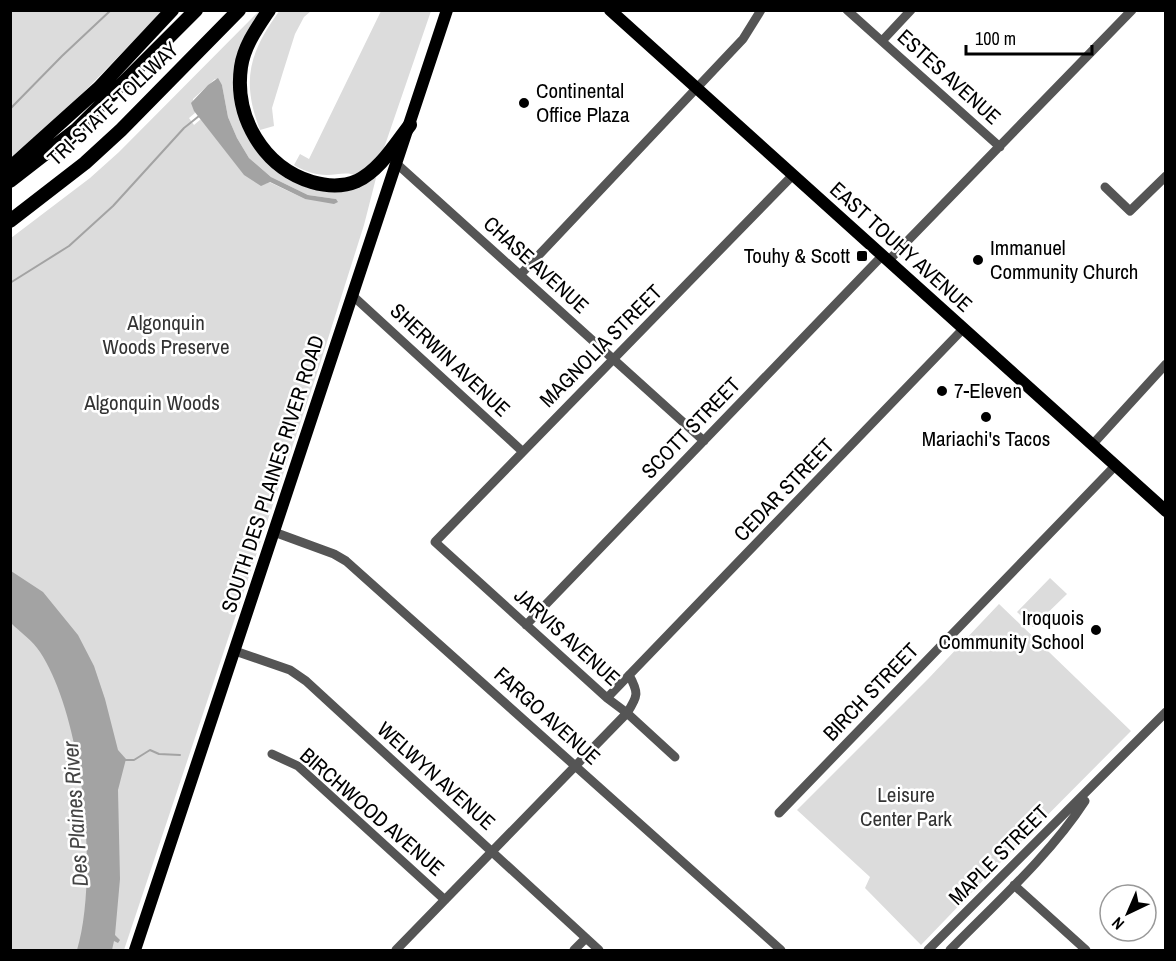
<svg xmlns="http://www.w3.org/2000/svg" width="1176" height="961" viewBox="0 0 1176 961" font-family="'Archivo Narrow',sans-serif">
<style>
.green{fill:#dcdcdc;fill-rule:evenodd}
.water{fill:#a3a3a3}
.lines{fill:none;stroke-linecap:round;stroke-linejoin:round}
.stream{stroke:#a3a3a3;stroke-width:2}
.minor{stroke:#555;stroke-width:9}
.major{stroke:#000;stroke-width:12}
.highway{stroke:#000;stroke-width:14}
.poi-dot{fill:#000;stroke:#fff;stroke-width:2}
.labels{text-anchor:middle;stroke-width:5;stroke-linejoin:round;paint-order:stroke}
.street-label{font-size:21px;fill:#000;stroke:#fff}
.poi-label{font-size:21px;fill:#000;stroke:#fff;text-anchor:start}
.park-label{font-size:21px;fill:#333;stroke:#fff}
.water-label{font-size:22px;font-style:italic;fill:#444;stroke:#fff}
</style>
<rect width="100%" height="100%" fill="#fff"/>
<path class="green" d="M280,10L311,11L304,17L295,34L283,72L272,108L274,126L260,130C241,80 249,53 280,10Z
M10,11H162C114,61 66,114 11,157Z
M259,11H262L236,106L242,126L250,142L274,170L287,179L308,188L322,191L373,175L376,178L364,225L319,367L124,950H11V238L90,178L119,152ZM215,79L222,85L228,117L237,138L249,158L271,177L308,195L336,199H305L269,182L265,184L245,175L201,119L194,125L189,118L195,113L193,99Z
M381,11H431L384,148L378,157L356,176C348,171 337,175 327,175C316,175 303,171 294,165L300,154L309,159Z
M1050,578L1067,594L1033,627L1017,612Z
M999,604L1131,731L997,866L921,945L865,888L870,877L797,810L928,679Z"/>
<path class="water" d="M218,78L222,85L228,117L237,138L249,158L271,177L308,195L336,199L338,202L334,204L305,199L270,182L261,186L244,175L194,111L191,103L208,85Z
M11,571L43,592L78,635L94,666L105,699L118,750L126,759L118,790L120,879L115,935L120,940L118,943L114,941L112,950H77C99,876 83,717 40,652C33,641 20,632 11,623Z"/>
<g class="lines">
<path class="stream" d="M10,109L62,56L111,10
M10,283L69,246L113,206L184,128L199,116
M123,760H134L150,750L159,754L180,755"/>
<path class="minor" d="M847,10L1000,147
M882,41L911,10
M397,164L704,441
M1105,187L1130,211L1166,176
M888,261L1132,10
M520,275L743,39L761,10
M353,296L522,451
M1092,445L1166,364
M274,532L334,554L346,561L781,950
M526,625L882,256
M235,651L290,670L306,681L599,950
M607,698L963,329
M272,754L298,766L445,900
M675,757L627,713L607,698L435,542L793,175
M779,813L1115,466
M1014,885L1086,950
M396,950L627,713C638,696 639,693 629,675
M574,950L586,938
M928,950L1166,712
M950,950C995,904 1050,855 1085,801"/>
<path class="major" d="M610,10L1166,511
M135,950L447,10"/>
<path class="highway" d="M269,10C257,28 244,46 241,67C234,117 263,167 312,182C326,186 343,187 357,181C380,170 395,144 410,125
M10,168L99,88L172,10
M10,181L77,129L196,10
M10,221L85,163L121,130L239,10"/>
</g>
<g class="poi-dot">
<circle cx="524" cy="103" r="6"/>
<rect x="856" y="250" width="12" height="12" rx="3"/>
<circle cx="978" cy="260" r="6"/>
<circle cx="942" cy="391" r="6"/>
<circle cx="986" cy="417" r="6"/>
<circle cx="1096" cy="630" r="6"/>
</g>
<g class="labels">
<g class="street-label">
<text transform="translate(949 77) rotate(42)" y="7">ESTES AVENUE</text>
<text transform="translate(113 104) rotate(-43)" y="7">TRI-STATE TOLLWAY</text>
<text transform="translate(901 247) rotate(42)" y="7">EAST TOUHY AVENUE</text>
<text transform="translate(536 265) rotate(42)" y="7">CHASE AVENUE</text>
<text transform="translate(601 346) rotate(-45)" y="7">MAGNOLIA STREET</text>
<text transform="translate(450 360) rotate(43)" y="7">SHERWIN AVENUE</text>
<text transform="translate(691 428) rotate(-46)" y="7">SCOTT STREET</text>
<text transform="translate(273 474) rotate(-72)" y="7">SOUTH DES PLAINES RIVER ROAD</text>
<text transform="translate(784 490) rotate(-46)" y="7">CEDAR STREET</text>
<text transform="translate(567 637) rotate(42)" y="7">JARVIS AVENUE</text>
<text transform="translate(871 692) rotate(-46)" y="7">BIRCH STREET</text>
<text transform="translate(547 716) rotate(42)" y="7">FARGO AVENUE</text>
<text transform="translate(436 776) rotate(42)" y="7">WELWYN AVENUE</text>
<text transform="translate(372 812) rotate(41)" y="7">BIRCHWOOD AVENUE</text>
<text transform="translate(999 855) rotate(-45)" y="7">MAPLE STREET</text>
</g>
<g class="poi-label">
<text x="536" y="98">Continental<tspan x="536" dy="24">Office Plaza</tspan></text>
<text x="990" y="255">Immanuel<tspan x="990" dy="24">Community Church</tspan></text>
<text x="850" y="263" text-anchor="end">Touhy &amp; Scott</text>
<text x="954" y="398">7-Eleven</text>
<text x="986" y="446" text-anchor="middle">Mariachi's Tacos</text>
<text x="1084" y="625" text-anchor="end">Iroquois<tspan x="1084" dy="24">Community School</tspan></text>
</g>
<g class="park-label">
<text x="166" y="330">Algonquin<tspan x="166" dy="24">Woods Preserve</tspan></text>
<text x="152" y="410">Algonquin Woods</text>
<text x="906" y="802">Leisure<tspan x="906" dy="24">Center Park</tspan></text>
</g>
<g class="water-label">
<text transform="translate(75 814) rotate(-94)" y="8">Des Plaines River</text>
</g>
</g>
<rect width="1176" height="961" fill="none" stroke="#000000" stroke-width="24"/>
<g transform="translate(1128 913) rotate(224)"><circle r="28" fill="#ffffff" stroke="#999999" stroke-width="1.5"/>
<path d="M0-4.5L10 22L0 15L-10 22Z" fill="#000000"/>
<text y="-9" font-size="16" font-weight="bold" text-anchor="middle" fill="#000000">N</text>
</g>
<path d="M966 45v9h126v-9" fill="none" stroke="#000000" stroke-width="3"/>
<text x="975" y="45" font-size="18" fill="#000000" stroke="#ffffff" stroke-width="4.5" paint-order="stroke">100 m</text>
</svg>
